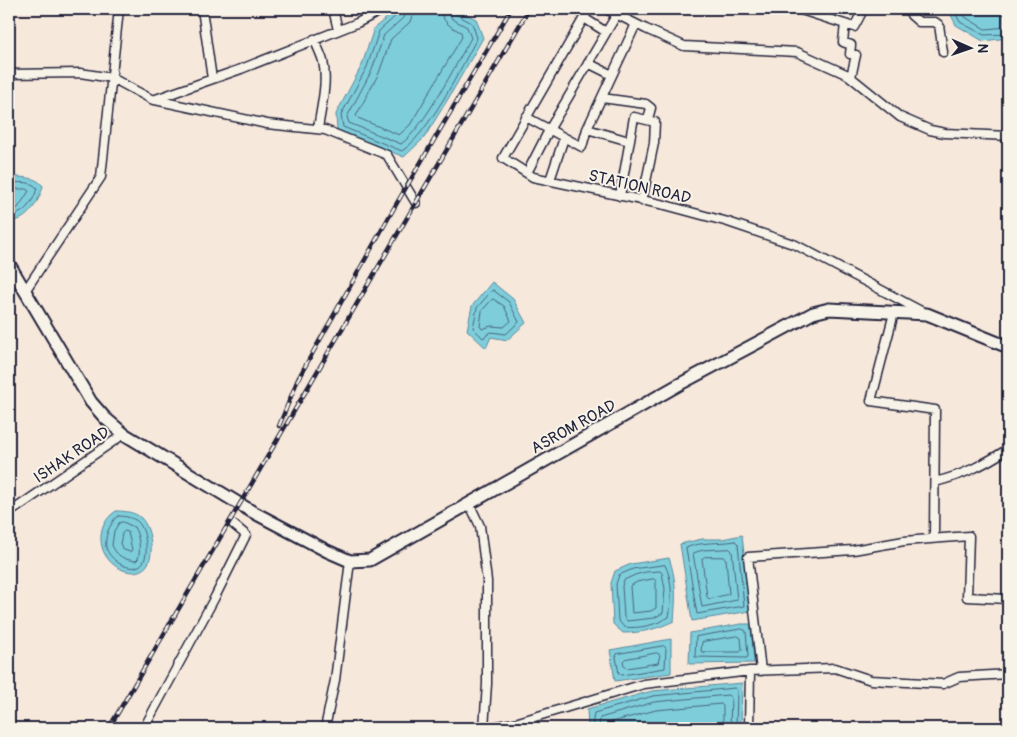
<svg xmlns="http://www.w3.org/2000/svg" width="1017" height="737" viewBox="0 0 1017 737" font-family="Pangolin,sans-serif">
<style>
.water{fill:#7ecddb;stroke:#59899b}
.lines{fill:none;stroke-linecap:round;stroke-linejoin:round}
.shore{stroke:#47667b;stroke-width:1}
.street-casing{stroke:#22223b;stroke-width:11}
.secondary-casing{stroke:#22223b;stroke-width:15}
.street{stroke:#f7f3e8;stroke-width:8}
.secondary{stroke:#f7f3e8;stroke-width:11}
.rail-casing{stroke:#22223b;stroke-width:4.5}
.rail{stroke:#f7f3e8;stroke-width:2.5;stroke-dasharray:8;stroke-linecap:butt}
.labels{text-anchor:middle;stroke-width:4;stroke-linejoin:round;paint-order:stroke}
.street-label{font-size:16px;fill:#22223b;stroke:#f7f3e8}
</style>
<rect width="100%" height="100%" fill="#f7e8dc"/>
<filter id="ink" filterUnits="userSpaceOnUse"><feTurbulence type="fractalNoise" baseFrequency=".02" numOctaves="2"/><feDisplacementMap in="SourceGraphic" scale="10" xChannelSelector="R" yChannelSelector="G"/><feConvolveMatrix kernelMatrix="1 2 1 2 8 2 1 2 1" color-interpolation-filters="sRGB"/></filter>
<g filter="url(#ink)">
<path class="water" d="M398,9H455L476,19L483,38L448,99L424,138L404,157L337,130L336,114L362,65L374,28Z
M948,9H1008V38L983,41L956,25Z
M19,177C29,178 37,178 43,186C40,200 26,225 9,220V178Z
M492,282L513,299L526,323L507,340L491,337L486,348L467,330L472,306Z
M116,511C125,511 135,512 141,518C152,528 157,564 141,570C136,573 128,572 123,570C97,560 93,526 116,511Z
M742,535L750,611L692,621L680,544L702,539H722Z
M669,558C677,581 676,597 674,621C657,629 642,633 623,633L613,624L611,583L615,571L631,564Z
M741,624H751L754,663L689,664L690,633Z
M671,639V673L615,681L610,650Z
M742,683L741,728H588L587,709L652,691Z"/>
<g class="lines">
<path class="shore" d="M400,9L398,14L379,31L367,67L341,115L343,127L402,151C429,133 461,68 477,38L472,23L457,15L455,9
M406,9L403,18L384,35L372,70L347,117L349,123L401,144C424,128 456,64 471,38L467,27L452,19L448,9
M414,9L410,22L391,39L379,73L356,116L358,118L399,135L410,125L462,37L461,32C450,27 442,22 441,9
M953,9L960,22L984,35L1008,34
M960,9L965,17L985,29L1008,27
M9,183C19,183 30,180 37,188C34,201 23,217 9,215
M9,189H26L29,191L18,208L9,209
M493,290L509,302L519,322L506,334L491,332L483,338L473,328L477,308Z
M493,299L504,306L511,321L504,327L491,326L482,329L480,326L482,311Z
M118,516C125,516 135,518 139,523C146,531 151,560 139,566C127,572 109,559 106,547C105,540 107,531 111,525C113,521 114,519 118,516Z
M123,522L134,527C139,536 141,548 138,559L136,561C125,560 116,556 112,545L114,531L119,523Z
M125,531L128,532L132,550L130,552L124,550L120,544L122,534Z
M735,541L738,544L744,606L697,614L686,548C701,541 719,544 735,541Z
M730,549L732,551L737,600L702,607L693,553L703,550Z
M723,557L726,559L729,594L709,599L707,597L702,559L704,557Z
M665,565C673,580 672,600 669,617C656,625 639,629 624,627L618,620L616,584L619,575L633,569Z
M646,572L660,571L662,573L665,589L663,613L654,618L627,621L624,617L622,586L624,580L635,575Z
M654,579L656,581V608L651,611L632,613L630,586L637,582Z
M742,629L746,631L748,656L747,658L695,657L696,637Z
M738,636L741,638L742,650L740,652H703L701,651L702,642Z
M664,646L666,648L665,668L622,675L619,674L616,657L617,654Z
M657,653L660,655L658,663L627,668L624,666L623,661L625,659Z
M592,728L594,713L653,696L735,688L737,691L736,728
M599,728L600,718L654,702L728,695L731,698L730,728
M606,728L608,723L656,710L721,704L723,706V728"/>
<defs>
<path id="street" d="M202,9L212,79
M333,9L338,30
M589,9L503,158L533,177L665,205L728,222L796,245L923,312
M606,9L646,29L684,46L797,52L848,75L900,117L930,130L945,133L1008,136
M798,9L854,27L861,14V9
M912,9L911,15L919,22H935L939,25L943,52
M584,18L606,32
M845,24L843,42L851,45L850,54L856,55L851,77
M314,39C317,46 321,54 323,61C328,83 321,107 318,129
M588,63L612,75
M9,74L80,73L112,78L153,100L241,69L357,23L384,9
M602,98L646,104L651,108L648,119
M155,100L267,124L325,130L387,155L416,203
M526,117L582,147L587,129L629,141
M587,129L636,24
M527,173L549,130L617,14
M550,180L564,138
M620,196L634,117L655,122L654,143L642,201
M25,291L101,177L119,9
M894,313L871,401L935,410L934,538
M935,482C963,475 983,465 1008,449
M469,503L480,526L487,581V684L484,728
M9,513L124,434
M761,671L748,557L853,550L904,541L969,536L967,597L1008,599
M532,718V728
M144,728L215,597L246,535L234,525
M325,728L335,680L350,561
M486,728L515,723L644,684L750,671
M749,728L750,671L835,668L871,680L943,684L959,677L1008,674"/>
<path id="secondary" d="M9,264L91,402L105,418L124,434L251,511L327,551L350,561L370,560L680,384L813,313L829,309L927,314L1008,347"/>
</defs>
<use href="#street" class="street-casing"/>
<use href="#secondary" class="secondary-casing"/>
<use href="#street" class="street"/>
<use href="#secondary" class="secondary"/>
<defs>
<path id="rail" d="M279,426L298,379L394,208L511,9
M109,728L529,9"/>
</defs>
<use href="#rail" class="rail-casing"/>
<use href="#rail" class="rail"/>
</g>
</g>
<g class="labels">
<g class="street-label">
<text transform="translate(640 186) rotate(13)" y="6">STATION ROAD</text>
<text transform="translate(573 426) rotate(-29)" y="6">ASROM ROAD</text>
<text transform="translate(71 454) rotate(-34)" y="6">ISHAK ROAD</text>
</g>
</g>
<rect width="1017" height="737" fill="none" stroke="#f7f3e8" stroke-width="30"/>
<rect x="15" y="15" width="987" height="707" fill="none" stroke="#22223b" stroke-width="2" filter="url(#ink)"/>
<g transform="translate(970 48) rotate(92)" stroke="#f7f3e8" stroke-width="4" paint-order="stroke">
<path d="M0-4L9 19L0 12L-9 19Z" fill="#22223b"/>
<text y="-8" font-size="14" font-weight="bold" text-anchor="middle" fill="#22223b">N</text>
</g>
</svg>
